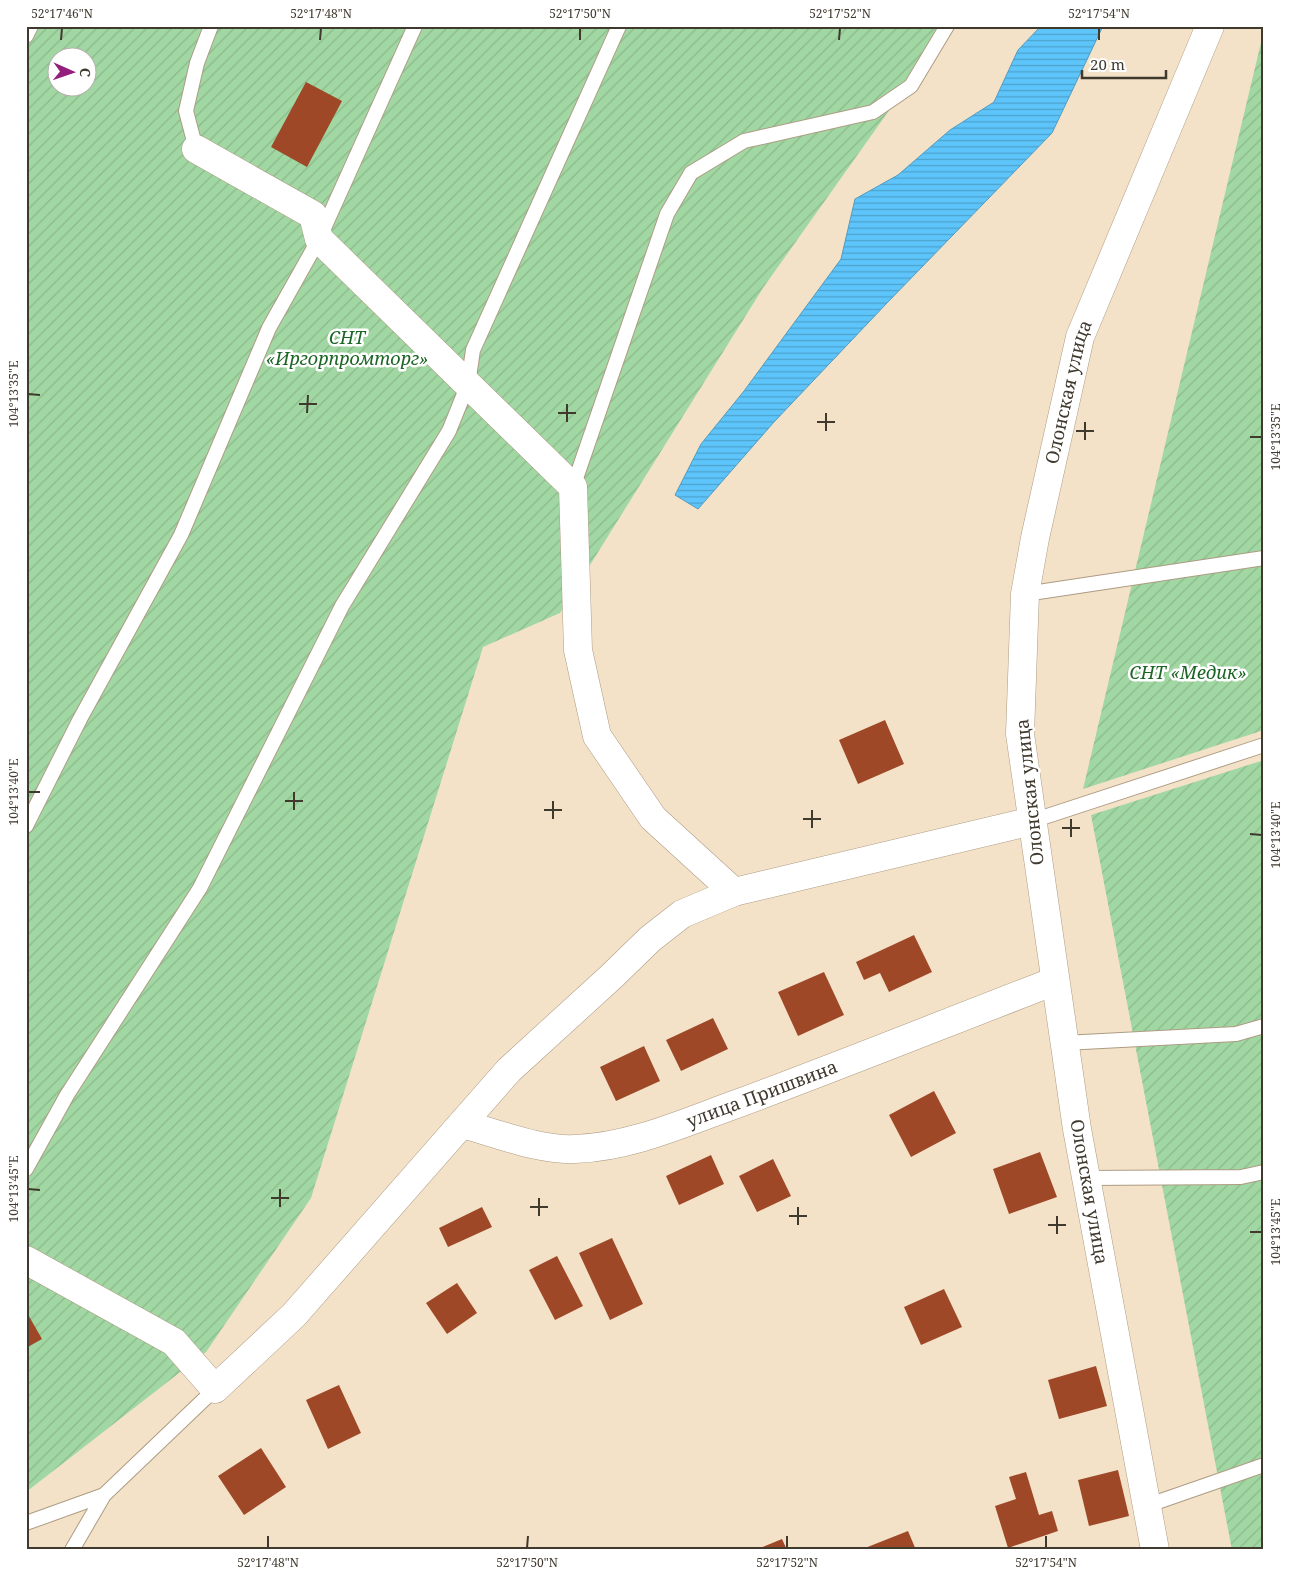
<svg xmlns="http://www.w3.org/2000/svg" width="1290" height="1576" viewBox="0 0 1290 1576" font-family="'Noto Serif',serif">
<style>
.garden{fill:url(#garden-furrows);fill-rule:evenodd}
.water{fill:url(#water-rules);stroke:#549bbe}
.building{fill:#9e4827}
.lines{fill:none;stroke-linecap:round;stroke-linejoin:round}
.lane-casing{stroke:#ad9c83;stroke-width:16}
.street-casing{stroke:#ad9c83;stroke-width:29}
.secondary-casing{stroke:#ad9c83;stroke-width:29}
.lane{stroke:#fff;stroke-width:14}
.street{stroke:#fff;stroke-width:28}
.secondary{stroke:#fff;stroke-width:28}
.ticks{fill:none;stroke:#40392e;stroke-width:2}
.labels{text-anchor:middle;stroke-width:5;stroke-linejoin:round;paint-order:stroke}
.park-label{font-size:18px;font-style:italic;fill:#1c6625;stroke:#fff}
.street-label{font-size:18px;fill:#40392e;stroke:#fff}
.neatline{fill:none;stroke:#40392e;stroke-width:2}
.ticks-label{font-size:12px;text-anchor:middle;fill:#40392e}
</style>
<defs>
<pattern id="garden-furrows" width="10" height="10" patternUnits="userSpaceOnUse" patternTransform="scale(1.25)"><rect width="10" height="10" fill="#a1d7a2"/><path d="M-1 1l2-2M0 10L10 0M9 11l2-2" fill="none" stroke="#8cb98c"/></pattern>
<pattern id="water-rules" width="6" height="5" patternUnits="userSpaceOnUse" patternTransform="scale(1.25)"><rect width="6" height="5" fill="#5dc5fb"/><path d="M0 2.5h6" fill="none" stroke="#4ea1cc"/></pattern>
</defs>
<rect width="100%" height="100%" fill="#f4e2c8"/>
<path class="garden" d="M26,26H949L763,288L560,613L483,647L311,1198L206,1352L30,1489L26,1490ZM58,58H88V88H58Z
M1264,30V730L1083,789Z
M1264,760V1550H1232L1091,815Z"/>
<path class="water" d="M1041,26H1103L1052,133L887,303L774,422L698,509L675,495L701,444L744,391L841,259L855,199L898,175L950,130L994,102L1018,50Z"/>
<path class="building" d="M306,82L342,101L307,167L271,147Z
M885,720L904,764L858,784L839,740Z
M914,935L932,972L889,992L880,973L864,980L856,962Z
M824,972L844,1015L798,1036L778,992Z
M713,1018L728,1049L681,1071L666,1040Z
M644,1046L660,1081L616,1101L600,1067Z
M934,1091L956,1133L911,1157L889,1115Z
M1040,1152L1057,1197L1009,1214L993,1169Z
M711,1155L724,1184L679,1205L666,1176Z
M773,1159L791,1196L757,1212L739,1176Z
M482,1207L492,1227L448,1247L439,1228Z
M612,1238L643,1304L610,1320L579,1253Z
M557,1256L583,1306L555,1320L529,1270Z
M457,1283L477,1313L447,1334L426,1303Z
M944,1289L962,1327L921,1345L904,1307Z
M26,1311L42,1339L26,1348Z
M1096,1366L1107,1406L1059,1419L1048,1380Z
M339,1385L361,1433L328,1449L306,1400Z
M261,1448L286,1487L244,1515L218,1476Z
M1118,1470L1129,1516L1089,1526L1078,1480Z
M1026,1472L1039,1515L1052,1511L1058,1531L1008,1548L995,1506L1016,1499L1009,1477Z
M908,1531L916,1550H865V1548Z
M782,1539L787,1550H755Z"/>
<g class="lines">
<defs>
<path id="lane" d="M26,36L31,26
M196,149L186,111L197,63L211,26
M573,487L667,214L691,173L744,141L873,112L911,86L947,26
M1025,594L1264,558
M1032,821L1264,745
M26,826L80,719L181,535L269,328L319,239L415,26
M1064,1043L1236,1034L1264,1026
M26,1169L67,1095L200,888L342,606L449,431L468,384L473,350L619,26
M1086,1178L1241,1177L1264,1172
M1146,1506L1264,1465
M26,1523L104,1495
M72,1550L104,1495L215,1389"/>
<g id="street">
<path d="M196,149L313,215L319,239L573,487L578,650L597,736L653,818L734,892"/>
<path id="s1" d="M462,1124C496,1133 541,1151 575,1149C633,1147 688,1121 742,1102C847,1063 951,1021 1055,981"/>
<path d="M26,1260L174,1342L215,1389L294,1315L509,1070L612,976L650,939L682,914L734,892L1032,821"/>
</g>
<g id="secondary">
<path id="s2" d="M1155,1550L1077,1129L1020,734L1025,594L1035,538L1080,337L1210,26"/>
</g>
</defs>
<use href="#lane" class="lane-casing"/>
<use href="#street" class="street-casing"/>
<use href="#secondary" class="secondary-casing"/>
<use href="#lane" class="lane"/>
<use href="#street" class="street"/>
<use href="#secondary" class="secondary"/>
</g>
<path class="ticks" d="M61,40L62,28M320,40L321,28M580,40V28M839,40L840,28M1099,40V28M28,394L40,395M299,404H317M307,413L308,395M558,413H576M567,422V404M817,422H835M826,431V413M1076,431H1094M1250,437H1262M1085,440V422M28,792H40M285,801H303M294,810V792M544,810H562M553,819V801M803,819H821M812,828V810M1062,828H1080M1250,834L1262,835M1071,837V819M28,1189L40,1190M271,1198H289M280,1207V1189M530,1207H548M539,1216V1198M789,1216H807M798,1225V1207M1048,1225H1066M1250,1232H1262M1057,1234V1216M268,1548V1536M527,1548L528,1536M787,1548V1536M1046,1548V1536"/>
<g class="labels">
<g class="park-label">
<text x="347" y="344">СНТ<tspan x="347" dy="21">«Иргорпромторг»</tspan></text>
<text x="1188" y="679">СНТ «Медик»</text>
</g>
<g class="street-label">
<text dy="6" stroke="none"><textPath href="#s2" startOffset="1174">Олонская улица</textPath></text>
<text transform="translate(1030 792) rotate(-96)" y="6">Олонская улица</text>
<text dy="6" stroke="none"><textPath href="#s1" startOffset="312">улица Пришвина</textPath></text>
<text transform="translate(1089 1192) rotate(80)" y="6">Олонская улица</text>
</g>
</g>
<rect width="1290" height="1576" fill="none" stroke="#ffffff" stroke-width="55"/>
<g transform="translate(72 72) rotate(92)"><circle r="24" fill="#ffffff" stroke="#b3b0ab"/>
<path d="M0-4L9 19L0 12L-9 19Z" fill="#941e7b"/>
<text y="-8" font-size="14" font-weight="bold" text-anchor="middle" fill="#40392e">С</text>
</g>
<path d="M1082 70v8h84v-8" fill="none" stroke="#40392e" stroke-width="2.5"/>
<text x="1090" y="70" font-size="15" fill="#40392e" stroke="#ffffff" stroke-width="4" paint-order="stroke">20 m</text>
<rect x="28" y="28" width="1234" height="1520" class="neatline"/>
<g class="ticks-label">
<text x="62" y="18">52°17'46"N</text>
<text x="321" y="18">52°17'48"N</text>
<text x="580" y="18">52°17'50"N</text>
<text x="840" y="18">52°17'52"N</text>
<text x="1099" y="18">52°17'54"N</text>
<text transform="translate(14 394) rotate(-90)" y="4">104°13'35"E</text>
<text transform="translate(1276 437) rotate(-90)" y="4">104°13'35"E</text>
<text transform="translate(14 792) rotate(-90)" y="4">104°13'40"E</text>
<text transform="translate(1276 835) rotate(-90)" y="4">104°13'40"E</text>
<text transform="translate(14 1189) rotate(-90)" y="4">104°13'45"E</text>
<text transform="translate(1276 1232) rotate(-90)" y="4">104°13'45"E</text>
<text x="268" y="1567">52°17'48"N</text>
<text x="527" y="1567">52°17'50"N</text>
<text x="787" y="1567">52°17'52"N</text>
<text x="1046" y="1567">52°17'54"N</text>
</g>
</svg>
